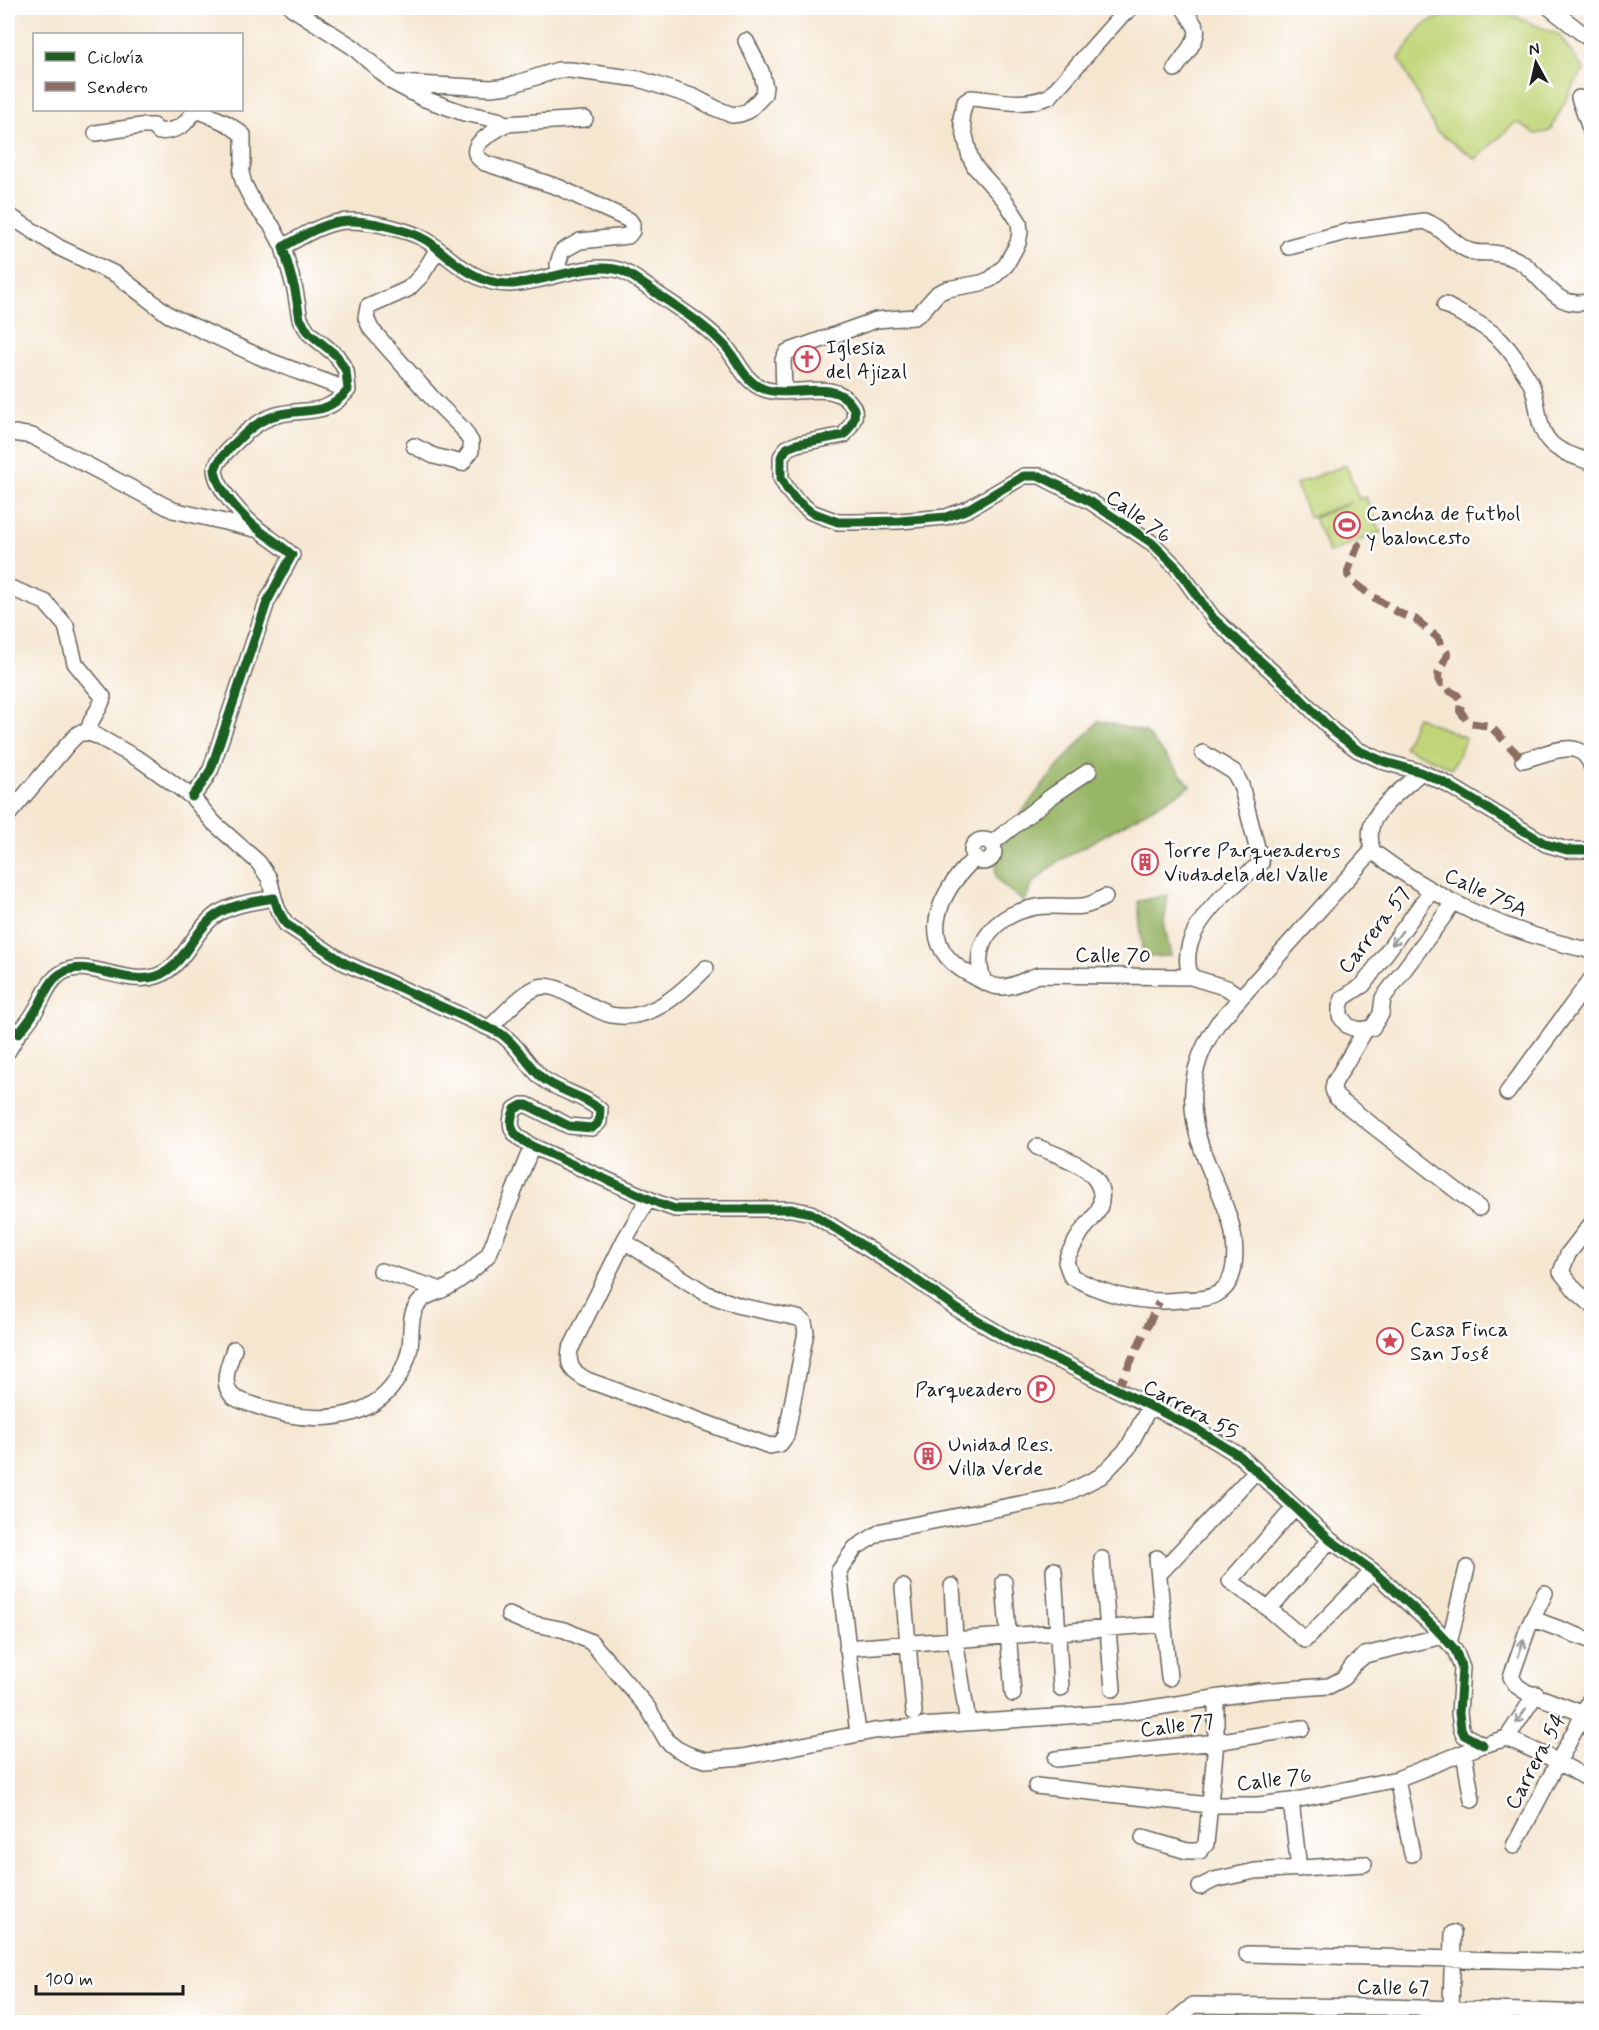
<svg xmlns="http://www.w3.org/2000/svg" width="1599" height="2030" viewBox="0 0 1599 2030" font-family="Mynerve,sans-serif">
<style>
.green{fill:#c1d578;stroke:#6e784a;stroke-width:1.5}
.forest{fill:#98b668;stroke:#5a6942;stroke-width:1.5}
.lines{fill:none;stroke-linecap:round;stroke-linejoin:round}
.minor-casing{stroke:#68635b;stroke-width:18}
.minor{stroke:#fff;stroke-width:15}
.quiet{stroke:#8d6e63;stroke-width:8;stroke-dasharray:15 8;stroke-linecap:butt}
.cycleway-casing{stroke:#fff;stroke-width:13}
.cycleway{stroke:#1b5e20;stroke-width:9}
.oneway{stroke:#999}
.labels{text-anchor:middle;stroke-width:5;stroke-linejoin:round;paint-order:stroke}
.poi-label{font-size:21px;fill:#1c1c1c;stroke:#fff;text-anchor:start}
.street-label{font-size:21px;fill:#1c1c1c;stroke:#fff}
</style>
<rect width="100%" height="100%" fill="#fff"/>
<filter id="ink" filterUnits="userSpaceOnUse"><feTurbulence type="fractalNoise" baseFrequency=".0167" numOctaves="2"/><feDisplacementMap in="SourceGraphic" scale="12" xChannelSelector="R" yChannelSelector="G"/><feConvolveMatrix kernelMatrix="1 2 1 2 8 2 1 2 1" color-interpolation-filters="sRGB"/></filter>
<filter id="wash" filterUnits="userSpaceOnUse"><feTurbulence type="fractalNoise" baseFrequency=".008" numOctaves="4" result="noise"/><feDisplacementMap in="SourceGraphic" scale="24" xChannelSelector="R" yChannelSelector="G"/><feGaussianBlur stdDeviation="1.35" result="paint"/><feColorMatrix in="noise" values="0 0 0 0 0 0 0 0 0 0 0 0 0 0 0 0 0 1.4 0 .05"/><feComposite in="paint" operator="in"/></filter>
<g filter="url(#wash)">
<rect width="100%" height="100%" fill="#f5e6d0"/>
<path class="green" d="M1491,9L1500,10L1559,35L1584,70L1573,86L1550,131L1536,134L1516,122L1476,159L1436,131L1399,58L1424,24L1450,13Z
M1346,465L1359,499L1366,497L1381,532L1329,553L1314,518L1351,502L1309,518L1296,484Z
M1417,717L1466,738L1452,768L1404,747Z"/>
<path class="forest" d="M1099,721L1145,732L1191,786L1059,861L1033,883L1024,902C1018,897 999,884 997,878C984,843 1075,747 1099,721Z
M1168,895L1164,923L1171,956L1143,957L1138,901Z"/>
</g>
<g filter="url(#ink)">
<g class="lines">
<defs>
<path id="minor" d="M292,8L353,47L394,83L422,98L464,113L498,120L505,124C494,133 459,147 485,163L558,187L629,220L632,224V231L628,236L580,241L562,251L558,264L559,274
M1550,8L1592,41
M1175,69C1181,60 1200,38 1196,28C1193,21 1187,15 1184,8
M398,83L491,88L508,86L558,70H570L639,79L694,97L715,108L732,115L740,114L748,111L759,100L764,94L765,87L761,71L746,41
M1579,98L1592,134
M505,124L585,119
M96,133L141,126H153L159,132C168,131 177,130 184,124C190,118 191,113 200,111L228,124L243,135V162L241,173L244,184L255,206L272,226L283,247
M8,215L60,248L117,275L169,315L267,360L348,390
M1289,247L1346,232L1424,221C1443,226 1452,245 1470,251C1478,254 1486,252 1493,253C1502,254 1512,257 1519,261C1546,277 1553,312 1592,301
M1445,305C1480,324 1502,333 1522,369C1526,375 1531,382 1533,389C1539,407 1537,428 1550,442C1560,453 1578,457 1592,463
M784,392L783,360L787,352L876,320L914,317L920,313L938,293L947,289L981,283L991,279L1006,265L1018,243L1020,232L1019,222L1004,199L975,167L970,157L961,118L965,102L971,98C998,100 1024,108 1050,96L1120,17L1131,8
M8,435L14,433L32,436L173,510L259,530
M414,446L434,456L462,463L471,451V442L463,429L433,399L371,329L366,318L368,307L408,289L421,276L438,249
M8,587L45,602L66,626L75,663L103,697C101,711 88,718 89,733
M1523,760C1548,754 1582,734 1592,768
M192,797L202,784L211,769L267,602L292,555C281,545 269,538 258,529C243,517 216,489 215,469C219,458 227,451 235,443C247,431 259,420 277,415C306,407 325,418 348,390L346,371L337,356L309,333L300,319L295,290L283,247C328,221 342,214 394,228C412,233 425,237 438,249C458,266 482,285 510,284C542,283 591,260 622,271C632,275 640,282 649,288C674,306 704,323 725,346C738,360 744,382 764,389C791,399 835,376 853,407C858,416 850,427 844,435L797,444L787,448L781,457V478L787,489L795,499L811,512L838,522H853L900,521L946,517L968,509L1024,476H1040L1091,502L1152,543L1177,568L1213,618L1289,687L1334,732L1358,750L1385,762L1421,772L1445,783L1546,844L1567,850H1592
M8,815L69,743L79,733H89L97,736L142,761L192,797L214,823L258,862L269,878L274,898
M972 851a11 11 0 1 1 22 0a11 11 0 1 1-22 0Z
M991,844L1052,796L1089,771
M1372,851C1440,902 1509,933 1592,951
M1372,851C1371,844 1369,836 1371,828C1374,809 1407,786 1421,772
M975,858C938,892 913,946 971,975C980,980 991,987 1001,987C1015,988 1027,977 1040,975L1191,977L1227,988L1240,997
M1431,891L1363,985L1343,998L1340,1007V1016L1348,1026L1353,1028L1360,1030L1372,1028L1381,1014L1383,998L1444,916L1452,903
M1191,977C1173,933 1230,887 1261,863L1241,785L1234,772L1203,753
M984,982C968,941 999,914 1036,907C1052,904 1068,908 1083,906C1091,905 1098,901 1105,897
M8,1025L18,1034C25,1026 32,1017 37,1008C44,997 48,982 60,974C85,956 124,987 157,976C184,966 192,934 213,917C230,904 253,902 274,898L278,910L286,924L345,963L500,1033C519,1046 526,1064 542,1078C560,1092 584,1095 600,1110L599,1122L592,1128L569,1126L527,1105H522L515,1109C505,1129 516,1137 532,1146L658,1203L675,1209H791L811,1213L905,1272L956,1308L1015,1343L1064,1363L1198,1430L1240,1456L1330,1540L1373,1571L1433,1626L1449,1643L1455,1650L1462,1668L1459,1713L1461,1728L1464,1735L1483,1745
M489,1028C502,1017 522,992 539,987C551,984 563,991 574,997C585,1003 598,1012 611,1015C650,1023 681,993 706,968
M1366,1029L1334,1083L1333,1089L1336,1097L1479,1208
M8,1051L18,1034
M1507,1093L1592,978
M1037,1147C1062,1157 1113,1171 1099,1209C1095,1217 1088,1224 1082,1231C1077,1239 1073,1247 1068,1255L1066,1262L1071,1276C1106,1296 1141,1304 1180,1300C1194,1299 1209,1300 1220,1292C1239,1279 1236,1244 1231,1224C1221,1188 1199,1155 1194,1117C1189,1081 1198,1052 1218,1023L1372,851
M1592,1223L1568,1254L1561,1272L1576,1291L1592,1305
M624,1241L707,1294L740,1306L798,1318L804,1322L806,1332L786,1436L780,1444L770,1446L587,1380C573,1372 567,1367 570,1350L624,1241L648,1199
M381,1271L442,1290
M234,1349C230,1362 221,1380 230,1393C234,1400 246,1402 254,1405C293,1420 346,1426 381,1398C395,1387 407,1365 410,1347C412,1334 409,1318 416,1307C423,1294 439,1293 450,1286C465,1277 478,1266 489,1254L532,1146
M1294,1508L1230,1581L1269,1609L1305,1640L1373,1571
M1157,1558L1169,1678
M1102,1559L1113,1689
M1054,1570L1061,1688
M1159,1574L1256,1471
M1004,1582L1013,1694
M952,1586L955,1639L968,1723
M903,1587L914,1712
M1545,1593L1528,1628L1511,1677L1517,1686L1526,1692L1592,1717
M1269,1609L1330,1540
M509,1615L525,1622L565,1630L591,1642L648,1708L667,1741L677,1749L689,1755L706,1760L742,1757L874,1731L921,1726L1126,1712L1259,1691L1329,1686L1344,1678L1353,1665L1365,1655L1443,1636
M1533,1619L1592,1641
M1449,1643L1467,1568
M847,1648L1164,1624
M858,1734L839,1571L855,1548L882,1531L1061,1496L1101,1476L1128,1448L1150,1406
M1507,1738L1553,1759L1592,1781
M1507,1738L1536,1694
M1464,1753L1472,1800
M1056,1759L1216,1742L1302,1728
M1397,1779L1412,1854
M1036,1786L1209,1805H1258L1291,1801L1397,1779L1483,1745L1507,1738
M1291,1801L1299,1869
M1143,1838L1187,1851H1200L1206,1844L1216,1742V1698
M1514,1846L1584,1713L1592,1695
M1200,1887L1214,1880L1255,1871L1364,1864
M1247,1954L1589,1962
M1451,2009L1453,1933
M1173,2022L1193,2005L1384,2007L1592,2013"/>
</defs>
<use href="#minor" class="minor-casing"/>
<use href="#minor" class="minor"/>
<path class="quiet" d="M1356,543L1358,545L1348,571V575L1352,581L1375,598L1401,614L1415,619L1437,637L1447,653C1447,664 1433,673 1440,683H1445L1450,691L1457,695L1461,700L1460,711L1469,723L1490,726L1523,760
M1117,1390L1159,1302"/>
<defs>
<path id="cycleway" d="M192,797L202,784L211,769L267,602L292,555C281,545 269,538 258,529C243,517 216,489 215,469C219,458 227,451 235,443C247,431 259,420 277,415C306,407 325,418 348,390L346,371L337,356L309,333L300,319L295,290L283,247C328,221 342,214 394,228C412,233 425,237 438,249C458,266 482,285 510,284C542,283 591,260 622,271C632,275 640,282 649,288C674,306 704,323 725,346C738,360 744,382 764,389C791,399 835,376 853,407C858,416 850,427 844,435L797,444L787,448L781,457V478L787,489L795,499L811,512L838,522H853L900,521L946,517L968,509L1024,476H1040L1091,502L1152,543L1177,568L1213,618L1289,687L1334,732L1358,750L1385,762L1421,772L1445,783L1546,844L1567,850H1592
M8,1025L18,1034C25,1026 32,1017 37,1008C44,997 48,982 60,974C85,956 124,987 157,976C184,966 192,934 213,917C230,904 253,902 274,898L278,910L286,924L345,963L500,1033C519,1046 526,1064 542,1078C560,1092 584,1095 600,1110L599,1122L592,1128L569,1126L527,1105H522L515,1109C505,1129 516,1137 532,1146L658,1203L675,1209H791L811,1213L905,1272L956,1308L1015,1343L1064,1363L1198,1430L1240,1456L1330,1540L1373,1571L1433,1626L1449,1643L1455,1650L1462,1668L1459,1713L1461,1728L1464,1735L1483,1745"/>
</defs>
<use href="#cycleway" class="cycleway-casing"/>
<use href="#cycleway" class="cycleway"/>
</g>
<defs><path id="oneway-shaft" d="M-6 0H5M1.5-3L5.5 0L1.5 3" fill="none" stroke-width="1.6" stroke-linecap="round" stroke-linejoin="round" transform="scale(1.5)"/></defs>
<g class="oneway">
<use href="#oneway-shaft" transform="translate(1397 938) rotate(126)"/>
<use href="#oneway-shaft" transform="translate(1521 1648) rotate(-72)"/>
<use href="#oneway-shaft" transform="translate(1521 1716) rotate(123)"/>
</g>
</g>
<defs>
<symbol id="church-ring" viewBox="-11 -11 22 22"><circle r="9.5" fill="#fff" stroke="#d1495b" stroke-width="1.5"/><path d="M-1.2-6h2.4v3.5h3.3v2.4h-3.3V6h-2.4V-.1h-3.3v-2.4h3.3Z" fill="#d1495b"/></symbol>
<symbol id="stadium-ring" viewBox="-11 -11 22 22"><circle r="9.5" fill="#fff" stroke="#d1495b" stroke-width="1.5"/><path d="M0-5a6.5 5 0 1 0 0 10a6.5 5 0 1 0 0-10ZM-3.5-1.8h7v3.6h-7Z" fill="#d1495b"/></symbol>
<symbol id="building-ring" viewBox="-11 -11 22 22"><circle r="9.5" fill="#fff" stroke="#d1495b" stroke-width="1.5"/><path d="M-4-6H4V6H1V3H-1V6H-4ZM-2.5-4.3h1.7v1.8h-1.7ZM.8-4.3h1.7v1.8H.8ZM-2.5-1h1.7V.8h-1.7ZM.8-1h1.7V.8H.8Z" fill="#d1495b"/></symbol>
<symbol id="sight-ring" viewBox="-11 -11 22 22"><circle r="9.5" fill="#fff" stroke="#d1495b" stroke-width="1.5"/><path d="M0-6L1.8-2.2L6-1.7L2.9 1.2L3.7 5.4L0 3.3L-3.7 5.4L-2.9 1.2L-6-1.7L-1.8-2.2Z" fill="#d1495b"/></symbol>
<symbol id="parking-ring" viewBox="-11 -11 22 22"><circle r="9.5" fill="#fff" stroke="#d1495b" stroke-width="1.5"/><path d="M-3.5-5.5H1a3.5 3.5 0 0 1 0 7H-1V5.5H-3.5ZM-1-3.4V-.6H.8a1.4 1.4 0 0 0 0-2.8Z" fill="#d1495b"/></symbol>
</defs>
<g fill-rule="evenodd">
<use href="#church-ring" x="792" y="344" width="30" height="30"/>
<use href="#stadium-ring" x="1332" y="510" width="30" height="30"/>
<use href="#building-ring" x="1130" y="847" width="30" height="30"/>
<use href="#sight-ring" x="1375" y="1326" width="30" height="30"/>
<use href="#parking-ring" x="1026" y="1374" width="30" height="30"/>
<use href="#building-ring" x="913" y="1441" width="30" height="30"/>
</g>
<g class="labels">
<g class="poi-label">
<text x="826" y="354">Iglesia<tspan x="826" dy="24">del Ajizal</tspan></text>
<text x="1366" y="520">Cancha de futbol<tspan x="1366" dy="24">y baloncesto</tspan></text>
<text x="1164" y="857">Torre Parqueaderos<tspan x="1164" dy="24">Viudadela del Valle</tspan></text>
<text x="1410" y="1336">Casa Finca<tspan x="1410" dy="24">San José</tspan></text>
<text x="1022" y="1396" text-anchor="end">Parqueadero</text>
<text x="948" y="1451">Unidad Res.<tspan x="948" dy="24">Villa Verde</tspan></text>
</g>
<g class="street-label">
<text transform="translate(1139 516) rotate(36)" y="7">Calle 76</text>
<text transform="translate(1486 892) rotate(25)" y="7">Calle 75A</text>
<text transform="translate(1374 930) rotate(-52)" y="7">Carrera 57</text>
<text transform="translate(1113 955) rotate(1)" y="7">Calle 70</text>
<text transform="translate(1191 1409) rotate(28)" y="7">Carrera 55</text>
<text transform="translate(1177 1725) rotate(-7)" y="7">Calle 77</text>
<text transform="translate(1535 1761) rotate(-62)" y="7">Carrera 54</text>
<text transform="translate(1274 1779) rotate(-7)" y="7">Calle 76</text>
<text transform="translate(1393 1987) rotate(1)" y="7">Calle 67</text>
</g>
</g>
<rect width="1599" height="2030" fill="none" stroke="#fff" stroke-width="30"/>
<rect x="33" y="33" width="210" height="78" fill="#ffffff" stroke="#a4a4a4" stroke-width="1.5"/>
<rect x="45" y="52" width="30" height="9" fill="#1b5e20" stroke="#a4a4a4" stroke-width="1.5"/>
<text x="87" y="63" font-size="18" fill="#1c1c1c">Ciclovía</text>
<rect x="45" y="82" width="30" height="9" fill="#8d6e63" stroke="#a4a4a4" stroke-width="1.5"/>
<text x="87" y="93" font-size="18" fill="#1c1c1c">Sendero</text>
<g transform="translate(1536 63) rotate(352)" stroke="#ffffff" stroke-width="4.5" paint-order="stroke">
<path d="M0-4.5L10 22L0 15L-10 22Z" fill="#1c1c1c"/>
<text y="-9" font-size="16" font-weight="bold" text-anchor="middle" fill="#1c1c1c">N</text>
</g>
<path d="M36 1985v9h147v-9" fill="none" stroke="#1c1c1c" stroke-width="3"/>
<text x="45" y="1985" font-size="18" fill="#1c1c1c" stroke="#ffffff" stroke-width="4.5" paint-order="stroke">100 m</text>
</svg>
